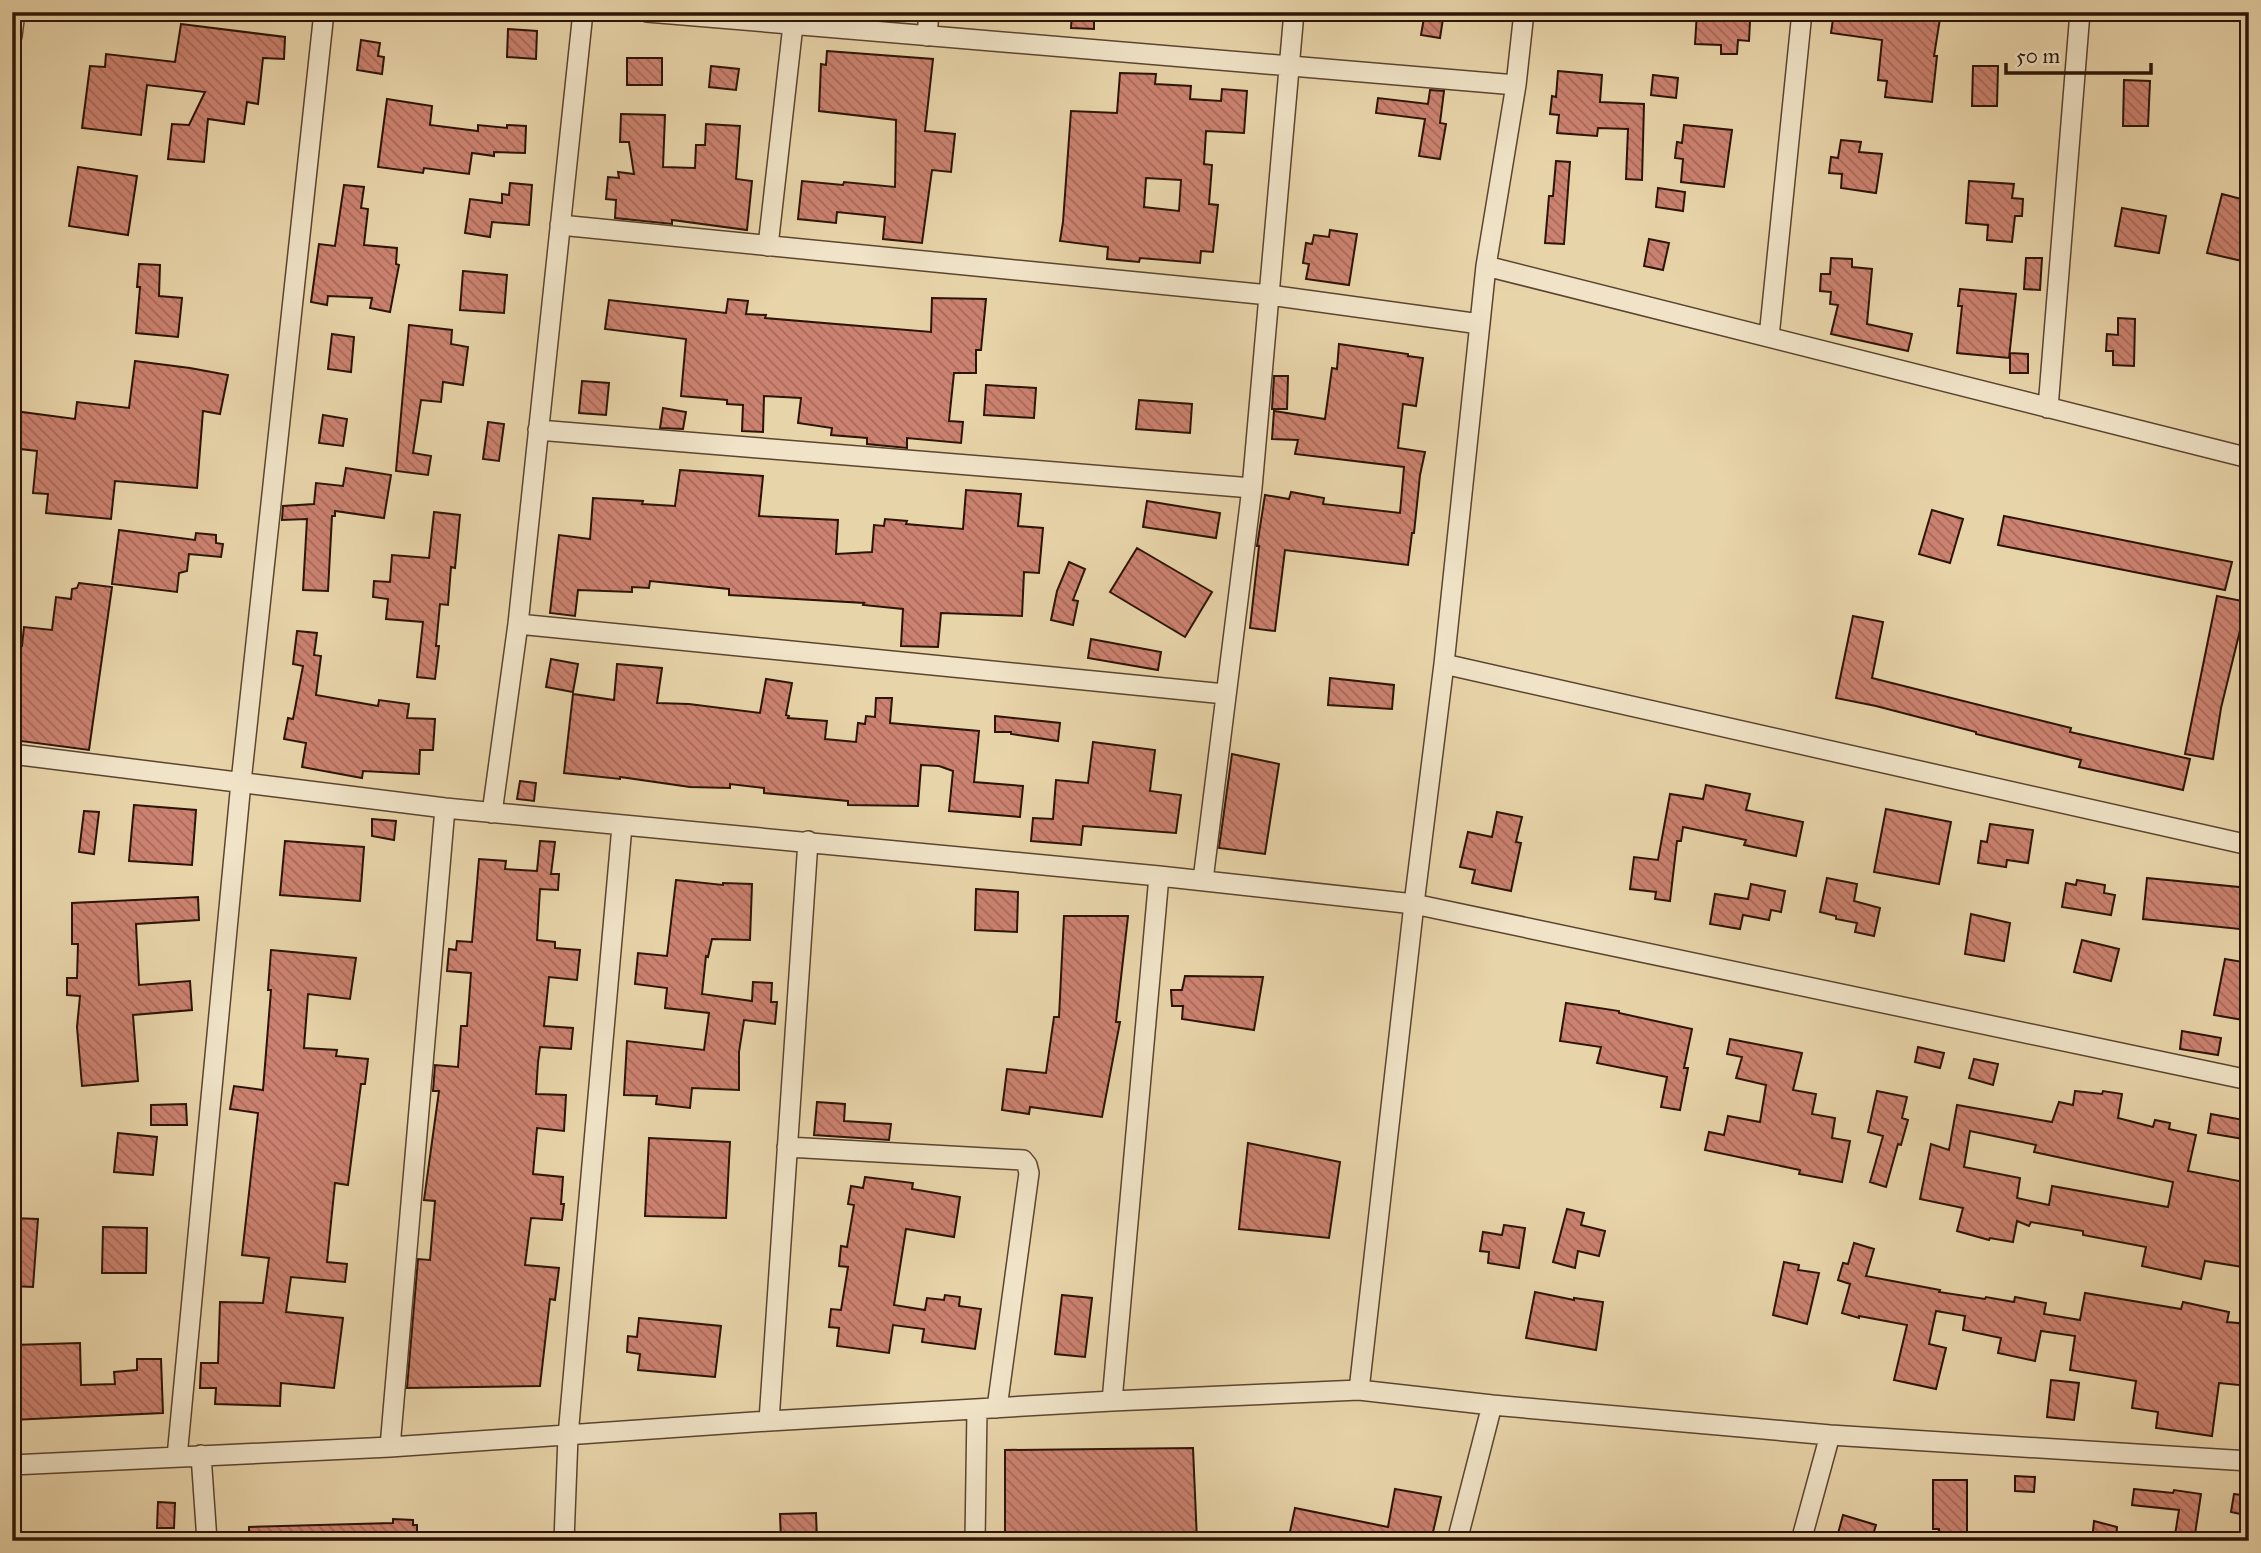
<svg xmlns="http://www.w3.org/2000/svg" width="2261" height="1553" viewBox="0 0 2261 1553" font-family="'IM FELL Great Primer',serif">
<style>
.building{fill:url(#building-back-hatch);stroke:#2c1406;stroke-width:2;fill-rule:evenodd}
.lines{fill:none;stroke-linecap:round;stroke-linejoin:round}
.street-casing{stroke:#5b442f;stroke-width:22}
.street{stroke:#f0e3c7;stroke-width:19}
</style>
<defs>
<pattern id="building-back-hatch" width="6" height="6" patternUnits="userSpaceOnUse" patternTransform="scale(1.75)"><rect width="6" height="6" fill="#cc8270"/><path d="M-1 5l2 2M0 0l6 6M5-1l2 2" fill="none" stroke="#a6695a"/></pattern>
</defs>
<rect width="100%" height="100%" fill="#e8d4a9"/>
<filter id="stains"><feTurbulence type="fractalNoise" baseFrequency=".00286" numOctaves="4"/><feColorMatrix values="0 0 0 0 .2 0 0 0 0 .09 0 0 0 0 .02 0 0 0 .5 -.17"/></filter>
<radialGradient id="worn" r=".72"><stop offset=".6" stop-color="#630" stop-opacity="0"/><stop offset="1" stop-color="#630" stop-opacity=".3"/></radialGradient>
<path class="building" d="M1072,12H1094V29L1071,28Z
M1425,12H1444L1440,38L1421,35Z
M1697,12H1743V21H1750L1749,41L1738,40L1737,54H1721V45L1695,44Z
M1834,12H1941L1934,56H1937L1932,102L1885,97L1887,81L1878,80L1882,40L1831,33Z
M181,24L285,37L284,59L263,58L258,104L247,102L244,124L208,119L204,162L168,159L172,124L189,125L205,92L147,85L141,135L82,128L90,66L105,67L106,54L175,62Z
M508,29L537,31L536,59L507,57Z
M361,40L380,43L378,56L384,57L382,74L357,70Z
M827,51L933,59L925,131L955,134L951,172L932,170L922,243L883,239L885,217L837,212L836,223L798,219L802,181L843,185L844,182L895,187L896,120L819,111L821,64L826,65Z
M627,58H662V85H627Z
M711,66L739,69L736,90L709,87Z
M1973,66H1998L1997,106H1972Z
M1558,71L1602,75L1600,102L1644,104L1642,180L1626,179L1628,129L1598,128L1597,136L1557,133L1559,115L1550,114L1552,96L1556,97Z
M1120,73L1156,74L1155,84L1191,86L1190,99L1221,101L1222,89L1247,91L1244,133L1206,131L1204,164L1212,165L1209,204L1218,205L1213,252L1201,251L1200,263L1140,258L1139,262L1107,259L1108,247L1060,241L1063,222L1071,111L1117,113ZM1146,178L1181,180L1179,211L1144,207Z
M1653,75L1678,78L1676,98L1651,95Z
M2124,80L2150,81L2148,126H2123Z
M1430,90L1444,91L1440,123L1446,124L1440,159L1419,156L1425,119L1376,113L1378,98L1428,104Z
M387,99L432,106L430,125L478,131V125L507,128V125L526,126L525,153L494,152V156L472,153L469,174L424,168L423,173L378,167Z
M621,114L665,115L663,167L695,168L696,145H705L706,124L740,126L736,179L752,181L747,230L672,220V224L615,218L616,200L606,199L608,177L619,178L618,172L634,174L629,142H620Z
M1684,125L1732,130L1724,187L1681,182L1683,159L1675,158L1677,142L1682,143Z
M1841,140L1861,142L1859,152L1882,154L1876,193L1841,188L1842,174L1829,173L1831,157L1838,158Z
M1556,161L1570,162L1564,244L1545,243L1549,196H1553Z
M78,167L137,176L128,235L69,226Z
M1969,181L2014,184L2012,198L2023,199L2022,216H2015L2012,242L1987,240L1988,225L1966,223Z
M510,183L532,185L529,225L492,222L490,237L465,233L470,199L502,203V194L509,195Z
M344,185L364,187L361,208L368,209L364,245L397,248L396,264L399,265L390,312L370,308L372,298L328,296L327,305L311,302L319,244L335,246Z
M1658,188L1685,192L1683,211L1656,207Z
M2222,194L2249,201V233L2242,261L2207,253Z
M2122,208L2166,216L2159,253L2115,246Z
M1330,230L1357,234L1349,285L1306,279L1309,264L1303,263L1306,243L1312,244L1314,235L1329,237Z
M1649,239L1669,243L1663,270L1644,266Z
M1831,258L1852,259V267L1872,269L1867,324L1912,334L1908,351L1831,334L1838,305L1830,304L1831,292L1820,291L1821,274H1830Z
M2026,258H2042L2040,290L2024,289Z
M139,264L160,265L159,296L182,298L178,337L136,333L140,287H137Z
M463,271L507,275L504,313L460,310Z
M1960,289L2016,294L2009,358L1957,353L1962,306H1958Z
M932,298L986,299L981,350H976V373H954L949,421L963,422L961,443L907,438V448L867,444V438L831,435L832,428L798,423L801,398L764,396L763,432L742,431L743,405L727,404V400L681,396L686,339L605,329L609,300L726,313L728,299L748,301L746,314L766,315L765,318L931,332Z
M2118,318L2135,319L2134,366L2113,365V351H2106L2107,334L2118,335Z
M409,325L452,330L451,344L468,347L463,385L443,382L441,402L421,400L413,453L431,456L428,475L396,471Z
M332,334L354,337L351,372L328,369Z
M1339,344L1408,354V356L1423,358L1416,406L1403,404L1398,448L1425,452L1420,475L1414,533H1412L1408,565L1285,550L1275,631L1250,628L1259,546H1257L1265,495L1289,499L1291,492L1324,498L1323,504L1400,513L1404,467L1295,454L1298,440L1272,439L1274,411L1325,419L1332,368L1337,369Z
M2010,353L2028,354V373H2010Z
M135,361L190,368L228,375L220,414L203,411L197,488L115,481L111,519L46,513L48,494L33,493L37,451L12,448L14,411L75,419L77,402L129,408Z
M1274,376H1288L1287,409H1272Z
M582,381L609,383L606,415L579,413Z
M986,385L1036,388L1034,418L984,415Z
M1139,400L1192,404L1190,433L1136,429Z
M663,408L686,412L683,429L660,428Z
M323,415L347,419L343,446L319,443Z
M488,422L504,424L499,461L483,459Z
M346,468L391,475L384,518L335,511V516H332L328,591L303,590L307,519L282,520L283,506L314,504L316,483L343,486Z
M680,470L763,476L759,516L838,520L836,554L872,552L874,525L884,526L885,519L907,521L906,524L963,529L966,490L1021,494L1018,526L1043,528L1039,573L1024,572L1022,616L941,613L938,647L901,646L903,609L863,605L864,603L729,595V589L650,581L649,588L632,587V592L578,590L575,616L550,613L559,535L590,539L593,498L643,501L642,504L675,506Z
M1147,501L1220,513L1216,538L1143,527Z
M1932,510L1963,519L1950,563L1919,554Z
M434,512L460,515L455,568L451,567L448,605L440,604L436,646H439L435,679L417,677L423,622L386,619L388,599L373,597L374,581L390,582L392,555L429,558Z
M2004,516L2232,562L2225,590L1998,545Z
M119,530L195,540L196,533L216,535V543L223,544L221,557L189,554L187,571L179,573L177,592L112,584Z
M1137,548L1212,592L1185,637L1110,592Z
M1069,562L1085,569L1073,600L1078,601L1073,625L1051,620L1057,591Z
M79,583L112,587L89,750L13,740L16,723L12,722V645L22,646L24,627L52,630L56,597L71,599L72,589L77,588Z
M2217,596L2247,602L2221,708L2213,759L2185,754Z
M1853,616L1883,622L1872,678L2071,728L2070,732L2190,759L2183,790L2079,767L2081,760L1976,734V732L1876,706L1836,698Z
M297,631L317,633L314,655L321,656L316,695L378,706L379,700L409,704L407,718L435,719L433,750H420L419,774L363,771L362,778L302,767L306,743L284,739L288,718L293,719L303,666L293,664Z
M1091,639L1161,652L1158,670L1088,658Z
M551,659L578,664L573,692L546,687Z
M617,664L662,668L657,703L689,704L760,713L766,679L792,683L786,715L789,716L788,718L827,721L825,739L856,742L858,723L865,724L866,716L875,717L876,698H892L890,723L979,731L974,782L1023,786L1020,817L949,811L953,771L939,766L921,765L918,806L848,805V801L764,793V788L730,784V788L690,787L620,777V779L564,773L573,694L614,700Z
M1330,678L1394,685L1392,709L1328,705Z
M995,716L1060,723L1058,741L1011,734V732H995Z
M1093,742L1155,750L1150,791L1181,795L1176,833L1083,826L1081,845L1031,841L1033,818L1053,819L1056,780L1088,783Z
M1232,754L1279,764L1265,854L1219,848Z
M520,781L536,783L534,801L517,799Z
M1706,785L1750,794L1746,810L1803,822L1796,856L1744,845L1746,840L1683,827L1681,841H1677L1670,901L1655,899L1656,892L1630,889L1634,857L1658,860L1670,794L1703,799Z
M134,805L196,810L192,865L129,861Z
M1886,809L1951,822L1939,884L1874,872Z
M84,811L99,812L94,854L79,852Z
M1497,812L1522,817L1516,842L1521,843L1511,891L1472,883L1475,870L1460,867L1468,832L1492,837Z
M372,819L396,821L394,840L372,836Z
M1990,824L2033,830L2028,863L2007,860L2006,867L1978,863L1981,841L1987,842Z
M285,841L364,847L360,901L280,895Z
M540,841L555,842L551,874H559L558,890L540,889L537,940L555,942V948L580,950L577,980L549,977L544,1026L573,1028L571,1049L540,1047L538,1062L536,1094L566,1095L564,1131L537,1128L533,1174L563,1177L561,1204H564L562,1220L531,1218L525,1265L559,1268L555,1300L550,1299L540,1386L407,1388L418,1259L430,1260L435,1201L424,1200L439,1091H433L435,1065L458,1067L461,1026H467L471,973L447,971L449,949L456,950L457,941L472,942L479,859L506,861L505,869L537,871Z
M1827,878L1857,884L1854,901L1880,908L1874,936L1855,932L1857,923L1836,919V916L1820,912Z
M2147,878L2249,888V930L2143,919Z
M676,880L723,885V883L752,884L750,940L712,939L708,957L706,956L702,994L752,1001L753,982L772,983L771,1002H777L775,1024L744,1020L739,1052V1090L692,1088L690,1108L656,1104L657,1096L624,1095L627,1041L704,1050L709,1013L665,1008L667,988L635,984L638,953L667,956Z
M2077,880L2105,885L2104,893L2115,895L2111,915L2062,907L2066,883L2076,885Z
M1751,884L1785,891L1781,912L1771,910L1769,920L1743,915L1740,929L1710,924L1715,894L1748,899Z
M976,889L1018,892L1017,932L975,930Z
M198,897L199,920L136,924L139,985L190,981L192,1010L133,1015L138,1081L82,1086L77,1027L80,996L67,995V978H77L78,944H72V903Z
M1971,914L2010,923L2004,961L1965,954Z
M1064,916H1128L1116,1022H1120L1102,1117L1030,1107L1029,1114L1002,1110L1007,1069L1046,1073L1054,1017H1059Z
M2082,940L2119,949L2111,981L2074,972Z
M271,950L356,958L350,999L308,994L304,1048L337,1050L336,1056L368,1059L365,1084H361L348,1185L335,1183L327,1262L347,1264L345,1282L291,1277L286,1312L343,1318L334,1388L281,1383L280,1406L215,1404L216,1388H200L201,1363H218L220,1302L263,1303L269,1258L242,1255L258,1113L230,1109L234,1086L263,1090L271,990H268Z
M2225,959L2249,963V1021L2214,1015Z
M1185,976L1263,977L1254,1030L1182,1019L1183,1006H1172L1171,990H1182Z
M1566,1003L1619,1011V1013L1692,1029L1684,1068H1688L1680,1110L1661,1107L1667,1077L1597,1063L1601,1047L1560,1041Z
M2182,1031L2221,1038L2218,1055L2180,1049Z
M1730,1039L1802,1053L1793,1090L1816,1094L1812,1114L1835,1118L1832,1138L1850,1141L1842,1182L1799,1174L1800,1170L1705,1150L1709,1132L1724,1135L1728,1116L1760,1122L1766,1085L1736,1078L1742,1057L1727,1054Z
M1918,1047L1944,1053L1940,1068L1915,1062Z
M1974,1059L1998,1064L1993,1085L1969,1078Z
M1877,1091L1907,1097L1902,1118L1908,1120L1901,1145L1898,1144L1886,1187L1870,1182L1883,1136L1868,1132Z
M2075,1091L2102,1094L2103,1091L2122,1094L2118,1118L2153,1127L2155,1120L2170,1123L2169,1129L2196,1135L2188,1171L2249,1183V1268L2205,1261L2201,1279L2142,1266L2146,1247L2083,1235V1231L2031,1222L2029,1226L2017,1221L2013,1242L1990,1238L1989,1240L1957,1231L1963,1208L1920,1199L1931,1144L1949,1150L1957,1105L2052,1122L2059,1102L2073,1105ZM1970,1131L2036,1145L2034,1152L2173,1182L2168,1207L2052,1186L2049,1205L2017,1198L2020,1178L1964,1167Z
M817,1102L845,1104L844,1121L891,1124L889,1140L814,1135Z
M186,1104L187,1125H151V1105Z
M2211,1114L2249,1121V1140L2208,1133Z
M118,1133L157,1137L153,1175L114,1172Z
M649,1138L730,1142L726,1218L645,1216Z
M1248,1143L1340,1162L1329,1238L1239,1229Z
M865,1177L913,1183L912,1189L960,1197L954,1237L906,1229L894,1305L925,1310L927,1298L944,1300L945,1295L960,1297L959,1306L981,1309L975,1349L922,1342L924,1329L893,1325L889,1353L837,1346L839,1328L829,1327L831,1309L841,1310L848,1267L839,1266L841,1246L847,1247L854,1205L848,1204L851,1186L863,1188Z
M1567,1209L1584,1213L1581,1225L1605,1231L1599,1256L1578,1251L1575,1268L1553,1262Z
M12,1218L38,1219L33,1287L12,1286Z
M1504,1225L1525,1228L1519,1268L1488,1263L1489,1252L1480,1251L1483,1232L1502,1235Z
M103,1227L147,1228L146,1273H102Z
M1854,1243L1874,1249L1866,1276L1940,1290L1939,1292L1985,1299L1986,1297L2014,1302L2015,1297L2046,1303L2044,1314L2080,1320L2085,1293L2181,1309L2183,1302L2229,1312L2227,1322L2249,1324V1386L2219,1383L2212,1436L2156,1428L2158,1412L2132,1408L2136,1381L2070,1370L2075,1336L2041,1331L2035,1361L1998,1353L2001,1338L1963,1330L1965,1316L1936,1311L1929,1344L1946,1348L1936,1389L1894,1380L1907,1325L1859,1316V1318L1842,1313L1850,1284L1838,1280L1843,1263L1848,1264Z
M1784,1262L1799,1265L1798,1270L1819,1273L1807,1324L1773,1315Z
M1535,1292L1574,1300V1298L1603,1302L1596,1350L1526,1338Z
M1062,1295L1092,1298L1085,1357L1055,1354Z
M639,1318L721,1326L715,1377L638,1370L640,1354L627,1352L628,1336L637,1337Z
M80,1343L81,1385L115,1384L114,1372L137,1370V1359H161L163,1413L12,1420V1345Z
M2051,1380L2079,1383L2074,1420L2047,1417Z
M1193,1448L1197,1541H1005V1450Z
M2015,1476L2035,1477L2034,1492L2015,1491Z
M1933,1480H1967V1541H1938L1939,1529H1933Z
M1395,1489L1441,1497L1431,1541H1288L1295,1508L1388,1527Z
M2134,1489L2173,1493L2174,1490L2201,1494L2194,1541H2174L2179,1510L2132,1505Z
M2234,1494L2249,1496V1516L2231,1512Z
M158,1502L175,1503L174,1528H157Z
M816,1513L817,1541H781L780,1514Z
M1843,1515L1876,1525L1871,1541H1836Z
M393,1519L413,1520V1525H417V1541H249V1527L393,1523Z
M2094,1521L2117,1527L2116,1541H2092Z"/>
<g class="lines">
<defs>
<path id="street" d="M647,12L1516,85
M12,36L15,12
M927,36L929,12
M560,225L1269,295L1480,324
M768,246L793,25
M1486,266L2249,458
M1769,337L1802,12
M2048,408L2080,12
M538,430L1252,488
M518,624L1225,694
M1444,664L2249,845
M12,754L445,808L1159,876L1414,904L2249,1080
M492,813L518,624L583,12
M1203,880L1252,488L1294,12
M787,1147L1023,1160L1027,1165L1029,1173L997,1408
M1359,1390L1414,904L1444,664L1486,266L1516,85L1524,12
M1112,1401L1159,876
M769,1421L808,841
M390,1447L445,808
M201,1455L207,1541
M177,1457L241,782L324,12
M12,1465L390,1447L769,1421L1112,1401L1359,1390L1492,1405L1830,1435L2249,1461
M564,1541L568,1436L622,826
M975,1541L977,1409
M1457,1541L1492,1405
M1801,1541L1830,1435"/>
</defs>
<use href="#street" class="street-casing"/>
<use href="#street" class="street"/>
</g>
<rect width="2261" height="1553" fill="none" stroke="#e8d4a9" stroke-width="42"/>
<rect x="14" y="14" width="2233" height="1525" fill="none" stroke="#2c1406" stroke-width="3.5"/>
<rect x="21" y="21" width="2219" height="1511" fill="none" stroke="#2c1406" stroke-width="2"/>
<path d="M2006 63v10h145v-10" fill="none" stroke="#2c1406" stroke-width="3.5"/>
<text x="2016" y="63" font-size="21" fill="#2c1406" stroke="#f0e3c7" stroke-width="5" paint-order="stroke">50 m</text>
<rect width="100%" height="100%" filter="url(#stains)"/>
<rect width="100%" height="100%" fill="url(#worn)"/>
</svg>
